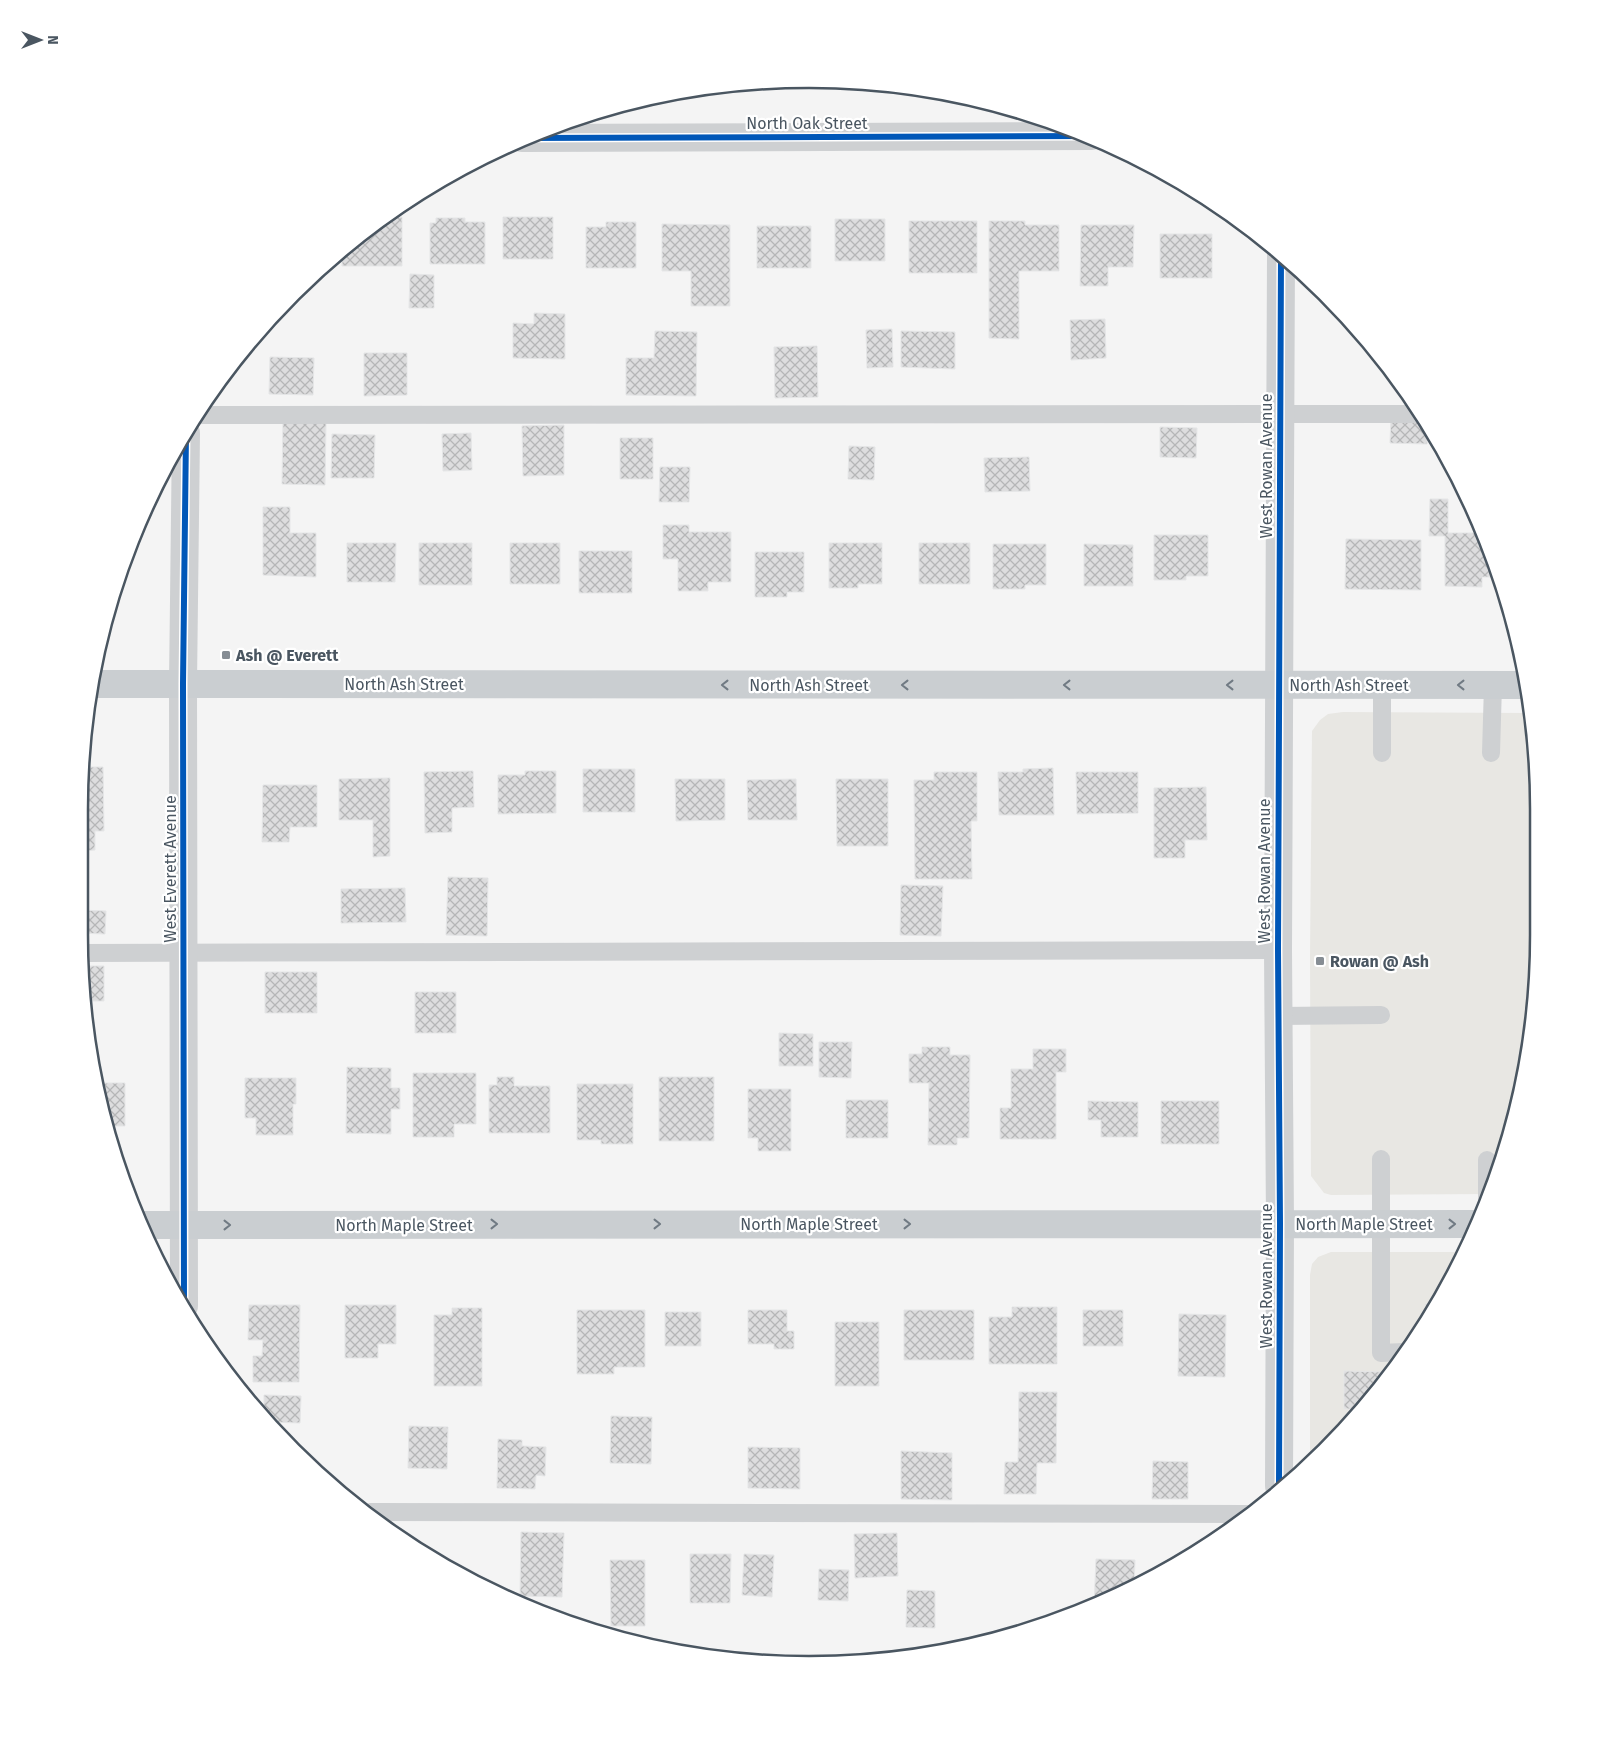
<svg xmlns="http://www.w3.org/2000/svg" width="1618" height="1744" viewBox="0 0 1618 1744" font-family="'Fira Sans',sans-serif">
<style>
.commercial{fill:#e8e7e3}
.building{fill:url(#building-cross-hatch);stroke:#e5e6e7}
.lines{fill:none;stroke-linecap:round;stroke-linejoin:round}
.service{stroke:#ced0d2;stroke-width:18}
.minor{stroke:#ced0d2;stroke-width:28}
.tertiary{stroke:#ced0d2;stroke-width:28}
.primary{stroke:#caced1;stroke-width:28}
.cycleway-casing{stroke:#fff;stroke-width:9}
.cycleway{stroke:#0057b8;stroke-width:6}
.oneway{stroke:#707a83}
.poi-dot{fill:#868d94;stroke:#fff;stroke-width:2}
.labels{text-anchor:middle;stroke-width:4.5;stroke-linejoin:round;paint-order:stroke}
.street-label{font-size:16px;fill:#4a5661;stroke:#fff}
.poi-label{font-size:16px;font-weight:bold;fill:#4a5661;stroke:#fff;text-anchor:start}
.rim{fill:none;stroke:#4a5661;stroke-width:2.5}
</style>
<defs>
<pattern id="building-cross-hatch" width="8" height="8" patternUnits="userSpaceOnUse" patternTransform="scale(1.25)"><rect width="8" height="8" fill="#ddddde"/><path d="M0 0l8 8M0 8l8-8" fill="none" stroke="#b5b6b7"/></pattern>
</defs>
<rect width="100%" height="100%" fill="#f4f4f4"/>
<path class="commercial" d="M1343,712L1530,713L1539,809L1533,1031L1500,1170L1489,1194L1331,1195L1324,1193L1311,1176L1310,959L1312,731L1320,720L1328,714Z
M1331,1252H1463L1441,1300L1358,1417L1310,1459V1275L1312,1264L1318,1257Z"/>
<path class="building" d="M385,217H402V266H342V252Z
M503,217H553V259H503Z
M436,218H465V222H485V264H430V223H436Z
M835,219H885V261H835Z
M909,221H977V273H909Z
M989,221H1025V225H1059V271H1019V339L989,338Z
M606,222H636V268H586V227H606Z
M662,224L730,225V306H691V271H662Z
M1081,225H1134L1133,267H1108V286H1080Z
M757,226H811V268H757Z
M1160,234H1212V278H1160Z
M410,274L434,275V308H409Z
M534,313L565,314V359L513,358V323L534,324Z
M1105,319L1106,358L1071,360L1070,320Z
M892,329L893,367L867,368L866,330Z
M655,331L697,332L696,396L626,395V358H654Z
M901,331L955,332V369L901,367Z
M817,346L818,397L775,398L774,347Z
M364,353H407V395L364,396Z
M270,357L314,358L313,395L269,394Z
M1391,416H1423L1428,425L1427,444L1390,443Z
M283,421H326L325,485L282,484Z
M564,425V475L523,476L522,426Z
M1160,427L1197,428L1196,458L1160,457Z
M471,433L472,470L443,471L442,434Z
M332,434L375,435L374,478H331Z
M620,438H653V479H620Z
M849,446L875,447L874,480L848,479Z
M1029,457L1030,491L985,492L984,458Z
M660,467H690L689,502H659Z
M1430,499H1448V533H1485L1498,577H1482V587L1445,586V536H1429Z
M263,507H290V533H316V577L263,575Z
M663,525H689V532H731V582H708V591H678V559H663Z
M1154,535H1208V576H1186V580H1154Z
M1346,539L1421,540V590L1345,589Z
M347,543H396L395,582H347Z
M419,543H472V585H419Z
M510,543H560V584H510Z
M829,543H882V584H858V588H829Z
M919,543H970V584H919Z
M993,544H1046V585H1025V589H993Z
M1084,544L1133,545V586H1084Z
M579,551H632V593H579Z
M755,552H804V592H787V597H755Z
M1533,748L1539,809L1532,1036Z
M80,767H103L104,831H95V850L80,851Z
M1053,768L1054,815H999L998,772H1023V769Z
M583,769H635V812H583Z
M473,771L474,807L452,808V832L425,833L424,772Z
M525,771H556V813L498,814V775H525Z
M934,772H977V821H971L972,879H915L914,780H934Z
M1076,772H1138V813L1077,814Z
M390,778V856L373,857V820H339V779Z
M675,779H725V820L676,821Z
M796,779L797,820H748L747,780Z
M836,779H888V846H837Z
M263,785H317V827H290L289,842H262Z
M1206,787L1207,840H1185V858H1154V788Z
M448,877L488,878L487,936L446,935Z
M901,885L943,886L941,936L900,935Z
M405,888L406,922L341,923V889Z
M79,910L106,911L105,934L79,933Z
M82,966H104V1001H85Z
M265,972H317V1013H265Z
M415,992H456V1033H415Z
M779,1033L813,1034V1066H779Z
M819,1042H852L851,1078L819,1077Z
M922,1047H950V1055H970L969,1138H957V1145H928L929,1083H909V1054H922Z
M1033,1049H1066V1072H1056V1139H1000V1108H1011V1069H1033Z
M347,1067L391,1068V1088H400V1109H391V1134L346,1133Z
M413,1073H476V1124H454V1137H413Z
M497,1077H514V1086H550V1133H489V1085H497Z
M659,1077H714V1141H659Z
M245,1078H296V1104H293V1135H256V1118H245Z
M95,1083H125V1126H109Z
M577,1084H633V1144H601V1140H577Z
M748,1089H791V1151H758V1138H748Z
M846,1100H888V1138H846Z
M1088,1101L1138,1102V1137H1101V1120H1088Z
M1161,1101H1219V1144H1161Z
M1425,1304H1439L1431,1315Z
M249,1305H300L299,1382H253V1356H262L263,1340H248Z
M345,1305H396V1344H378V1358H345Z
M1012,1307H1057V1364H989V1317H1012Z
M452,1308H482V1386H434V1315H452Z
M577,1310H645V1367H614V1374H577Z
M748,1310H787V1331H794V1349H774V1344H748Z
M904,1310H974V1360H904Z
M1083,1310H1123V1346H1083Z
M665,1312H701V1346H665Z
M1179,1314L1226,1315L1225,1377L1178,1376Z
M835,1322H879V1386H835Z
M1344,1371L1387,1372V1376L1363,1409H1344Z
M1019,1392H1057L1056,1463H1037L1036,1494H1004L1005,1462H1018Z
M264,1395L301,1396L300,1423L270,1422L264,1416Z
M611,1416L652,1417L651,1464L610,1463Z
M409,1426L448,1427L447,1469L408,1468Z
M498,1439L522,1440V1446L546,1447L545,1476L536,1475L535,1489L497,1488Z
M748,1447L800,1448V1489L748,1488Z
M901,1451L952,1453V1500L901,1499Z
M1153,1461L1188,1462V1499H1152Z
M521,1532L564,1533L562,1597L520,1596Z
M897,1533L898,1576L855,1578L854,1534Z
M690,1554H731L730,1603H690Z
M744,1554L774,1555L772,1597L742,1595Z
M1096,1559L1135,1560L1134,1585L1094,1607Z
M610,1560H645V1626H611Z
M819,1569L849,1570L848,1601L818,1600Z
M907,1590L935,1591V1628L906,1627Z"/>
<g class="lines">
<path class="service" d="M196,415L1422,414
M1382,685V753
M1491,753L1493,685
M81,953L1278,950
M1279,1016L1381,1015
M1381,1159V1353L1404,1352
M1487,1160V1199
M370,1512L1247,1514"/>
<path class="minor" d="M522,138L1092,136
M184,1306L183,684L186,433"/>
<path class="tertiary" d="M1279,1486L1280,1223L1278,950L1281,256"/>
<path class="primary" d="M91,684L1527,685
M143,1225L1476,1224"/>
<defs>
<path id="cycleway" d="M522,138L1092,136
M184,1306L183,684L186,433
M1279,1486L1280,1223L1278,950L1281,256"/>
</defs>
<use href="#cycleway" class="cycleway-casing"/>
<use href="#cycleway" class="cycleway"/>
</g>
<defs><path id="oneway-chevron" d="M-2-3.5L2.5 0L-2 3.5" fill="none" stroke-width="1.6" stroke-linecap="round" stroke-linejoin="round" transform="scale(1.25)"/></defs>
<g class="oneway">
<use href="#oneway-chevron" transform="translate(725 685) rotate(-180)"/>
<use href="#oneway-chevron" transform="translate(905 685) rotate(-180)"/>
<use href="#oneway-chevron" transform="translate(1067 685) rotate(-180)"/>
<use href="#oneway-chevron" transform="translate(1230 685) rotate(-180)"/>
<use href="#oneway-chevron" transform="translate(1461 685) rotate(180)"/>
<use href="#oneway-chevron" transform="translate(494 1224)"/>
<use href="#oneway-chevron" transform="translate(657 1224)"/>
<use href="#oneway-chevron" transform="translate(907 1224)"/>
<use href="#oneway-chevron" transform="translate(1452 1224)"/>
<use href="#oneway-chevron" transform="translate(227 1225)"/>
</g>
<g class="poi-dot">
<rect x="221" y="650" width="10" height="10" rx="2.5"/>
<rect x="1315" y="956" width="10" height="10" rx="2.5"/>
</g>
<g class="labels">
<g class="street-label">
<text x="807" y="129">North Oak Street</text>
<text transform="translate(1266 466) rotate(-90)" y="6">West Rowan Avenue</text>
<text x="404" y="690">North Ash Street</text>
<text x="809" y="691">North Ash Street</text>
<text x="1349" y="691">North Ash Street</text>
<text transform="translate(170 869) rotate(-90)" y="6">West Everett Avenue</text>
<text transform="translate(1264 871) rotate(-90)" y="6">West Rowan Avenue</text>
<text x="809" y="1230">North Maple Street</text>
<text x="1364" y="1230">North Maple Street</text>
<text x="404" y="1231">North Maple Street</text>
<text transform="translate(1266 1276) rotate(-90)" y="6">West Rowan Avenue</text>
</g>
<g class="poi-label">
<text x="236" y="661">Ash @ Everett</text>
<text x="1330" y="967">Rowan @ Ash</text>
</g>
</g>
<path d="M0 0H1618V1744H0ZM809 88H809A721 721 0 0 1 1530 809V935A721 721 0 0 1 809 1656H809A721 721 0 0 1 88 935V809A721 721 0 0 1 809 88Z" fill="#fff" fill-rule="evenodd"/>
<path class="rim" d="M809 88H809A721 721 0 0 1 1530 809V935A721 721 0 0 1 809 1656H809A721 721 0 0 1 88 935V809A721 721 0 0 1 809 88Z"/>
<g transform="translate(40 40) rotate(90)" stroke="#ffffff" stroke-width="4" paint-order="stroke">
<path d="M0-4L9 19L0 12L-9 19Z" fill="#4a5661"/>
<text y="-8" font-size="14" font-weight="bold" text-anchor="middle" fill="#4a5661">N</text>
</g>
</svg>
